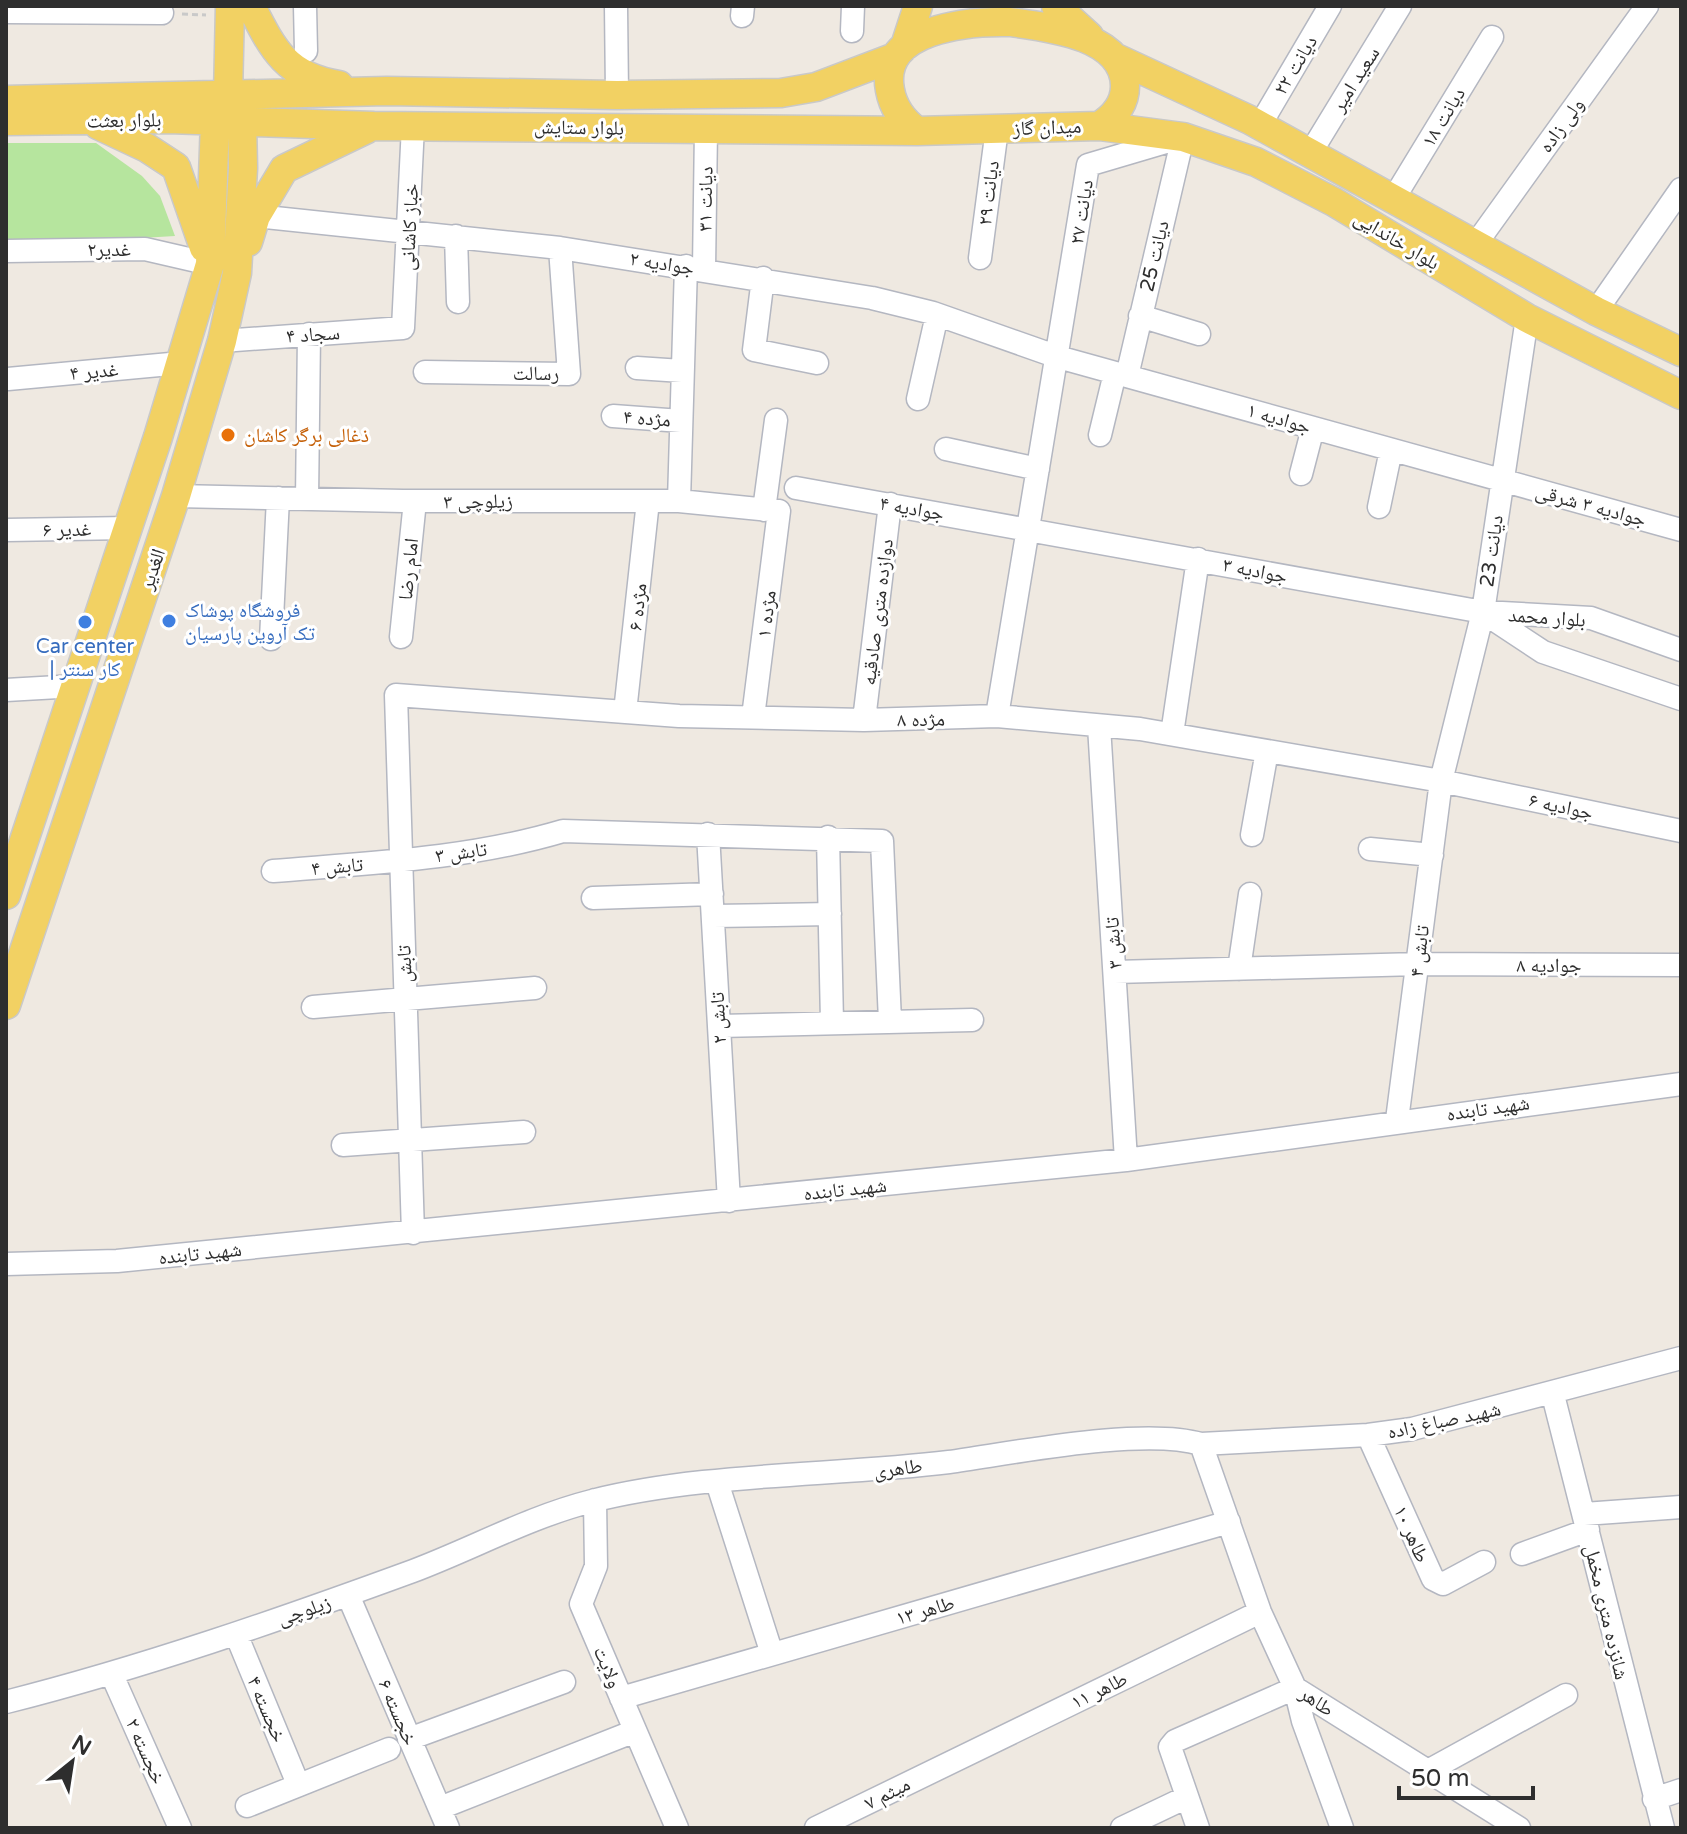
<svg xmlns="http://www.w3.org/2000/svg" width="1687" height="1834" viewBox="0 0 1687 1834" font-family="'Varela Round','Noto Naskh Arabic',sans-serif">
<style>
.green{fill:#b6e59e}
.lines{fill:none;stroke-linecap:round;stroke-linejoin:round}
.minor-casing{stroke:#b4b7c1;stroke-width:25}
.major-casing{stroke:#c9c9c9;stroke-width:31}
.path{stroke:#c9c9c9;stroke-width:3;stroke-dasharray:6 4;stroke-linecap:butt}
.minor{stroke:#fff;stroke-width:22}
.major{stroke:#f2d163;stroke-width:28}
.food-dot{fill:#e8710a;stroke:#fff;stroke-width:3}
.shop-dot{fill:#3f7fe0;stroke:#fff;stroke-width:3}
.labels{text-anchor:middle;stroke-width:6;stroke-linejoin:round;paint-order:stroke}
.street-label{font-size:20px;fill:#2e2e2e;stroke:#fff}
.food-label{font-size:20px;fill:#c56008;stroke:#fff;text-anchor:start}
.shop-label{font-size:20px;fill:#366cbe;stroke:#fff;text-anchor:start}
</style>
<rect width="100%" height="100%" fill="#efe9e1"/>
<path class="green" d="M6,143H96L142,176L160,196L175,236L6,246Z"/>
<g class="lines">
<defs>
<path id="minor" d="M305,6L306,51
M616,6L617,95
M6,12L162,13
M742,16L743,6
M852,31L853,6
M1260,125L1330,6
M1311,152L1400,6
M1394,198L1492,37
M256,216L560,248L872,298L933,313L1058,357L1681,530
M456,236L458,302
M1475,245L1647,6
M6,251L145,249L210,264
M980,258L997,129
M704,269L706,129
M763,278L754,350L817,363
M1596,311L1681,189
M1140,316L1199,334
M222,341L403,328L413,126
M637,368L682,371
M425,372L569,374L560,248
M1127,376L1183,137
M8,379L181,363
M918,399L937,315
M613,416L681,421
M1100,435L1115,373
M946,449L1038,469
M1301,474L1313,428
M796,488L1483,612L1591,618L1681,650
M176,496L403,501H679L779,511L753,717
M307,499L309,334
M679,501L686,266
M1379,507L1391,450
M764,510L776,420
M6,530L128,528
M1484,613L1543,652L1681,699
M401,637L415,501
M271,639L278,498
M6,690L76,686
M625,712L648,501
M997,716L1088,165L1176,139
M864,720L890,504
M1099,726L1126,1160
M1172,734L1198,559
M708,834L729,1201
M1252,835L1267,751
M828,837L832,1022
M1370,849L1432,855
M273,871C370,863 469,859 563,831L882,841L890,1021
M593,898L712,894
M713,916L830,914
M1239,969L1250,894
M1115,972L1418,964L1681,965
M313,1007L535,988
M719,1026L972,1020
M1397,1120L1441,781L1483,612L1527,318
M343,1145L524,1132
M413,1233L396,695L679,716L864,720L997,716L1140,729L1441,781L1681,831
M6,1264L117,1261L1126,1160L1681,1084
M1553,1395L1663,1828
M1368,1435L1433,1579L1443,1584L1484,1562
M1201,1444L1260,1612L1295,1688L1519,1828
M717,1482L772,1654
M595,1500L596,1566L581,1604L677,1828
M1584,1514L1681,1507
M1522,1554L1588,1530
M348,1595L448,1828
M236,1634L298,1784
M112,1675L180,1828
M621,1698L1229,1522
M6,1702C144,1667 279,1620 413,1571C474,1548 529,1517 592,1501C702,1473 834,1476 949,1462C1014,1453 1142,1427 1201,1444L1368,1435L1412,1429L1681,1358
M409,1739L564,1682
M1428,1771L1566,1695
M1654,1799L1681,1790
M247,1806L389,1749
M440,1808L635,1731
M816,1828L1260,1612
M1122,1828L1187,1797
M1198,1828L1170,1747L1175,1741L1295,1688L1303,1721L1342,1828"/>
<path id="major" d="M251,6C273,50 287,77 339,85
M1056,6L1089,36
M1010,22C1047,27 1125,35 1125,86C1125,104 1114,117 1099,126L917,131C903,121 893,107 890,90C878,28 969,21 1010,22Z
M905,46L918,6
M1114,57L1250,120L1596,311L1681,352
M6,100L387,91L617,95L781,93L816,87L895,57
M6,121L168,119L374,126L917,131
M98,125L147,148L176,167L204,248
M1099,126L1183,137L1256,162L1334,202L1527,318L1681,395
M248,242L256,216L284,169L367,129
M6,895L158,437L210,264L215,120L224,104
M6,1005L176,496L222,341L237,273L243,168L242,121L228,96L230,6"/>
</defs>
<use href="#minor" class="minor-casing"/>
<use href="#major" class="major-casing"/>
<path class="path" d="M182,14L206,15"/>
<use href="#minor" class="minor"/>
<use href="#major" class="major"/>
</g>
<circle class="food-dot" cx="228" cy="435" r="8"/>
<g class="shop-dot">
<circle cx="169" cy="621" r="8"/>
<circle cx="85" cy="622" r="8"/>
</g>
<g class="labels">
<g class="street-label">
<text transform="translate(1295 65) rotate(-59)" y="7">دیانت ۲۲</text>
<text transform="translate(1355 79) rotate(-58)" y="7">سعید امیر</text>
<text transform="translate(1443 117) rotate(-59)" y="7">دیانت ۱۸</text>
<text transform="translate(124 120) rotate(-1)" y="7">بلوار بعثت</text>
<text transform="translate(1561 125) rotate(-54)" y="7">ولی زاده</text>
<text transform="translate(579 127) rotate(1)" y="7">بلوار ستایش</text>
<text transform="translate(1047 127) rotate(-2)" y="7">میدان گاز</text>
<text transform="translate(988 193) rotate(-83)" y="7">دیانت ۲۹</text>
<text transform="translate(705 199) rotate(-89)" y="7">دیانت ۳۱</text>
<text transform="translate(1081 212) rotate(-81)" y="7">دیانت ۲۷</text>
<text transform="translate(409 227) rotate(-87)" y="7">خباز کاشانی</text>
<text transform="translate(1397 240) rotate(31)" y="7">بلوار خاندایی</text>
<text x="109" y="256">غدیر۲</text>
<text transform="translate(1154 256) rotate(-77)" y="7">دیانت 25</text>
<text transform="translate(662 263) rotate(9)" y="7">جوادیه ۲</text>
<text transform="translate(313 334) rotate(-4)" y="7">سجاد ۴</text>
<text transform="translate(94 371) rotate(-5)" y="7">غدیر ۴</text>
<text x="536" y="380">رسالت</text>
<text transform="translate(647 418) rotate(4)" y="7">مژده ۴</text>
<text transform="translate(1279 418) rotate(16)" y="7">جوادیه ۱</text>
<text transform="translate(478 501) rotate(-1)" y="7">زیلوچی ۳</text>
<text transform="translate(1591 505) rotate(15)" y="7">جوادیه ۳ شرقی</text>
<text transform="translate(912 508) rotate(10)" y="7">جوادیه ۴</text>
<text transform="translate(67 529) rotate(-1)" y="7">غدیر ۶</text>
<text transform="translate(1491 551) rotate(-82)" y="7">دیانت 23</text>
<text transform="translate(152 569) rotate(-71)" y="7">الغدیر</text>
<text transform="translate(408 569) rotate(-84)" y="7">امام رضا</text>
<text transform="translate(1255 570) rotate(11)" y="7">جوادیه ۳</text>
<text transform="translate(637 607) rotate(-84)" y="7">مژده ۶</text>
<text transform="translate(877 612) rotate(-83)" y="7">دوازده متری صادقیه</text>
<text transform="translate(766 614) rotate(-83)" y="7">مژده ۱</text>
<text transform="translate(1547 617) rotate(4)" y="7">بلوار محمد</text>
<text transform="translate(921 719) rotate(-1)" y="7">مژده ۸</text>
<text transform="translate(1561 806) rotate(12)" y="7">جوادیه ۶</text>
<text transform="translate(461 852) rotate(-8)" y="7">تابش ۳</text>
<text transform="translate(337 866) rotate(-5)" y="7">تابش ۴</text>
<text transform="translate(1113 943) rotate(-94)" y="7">تابش ۳</text>
<text transform="translate(1419 951) rotate(-83)" y="7">تابش ۴</text>
<text transform="translate(404 964) rotate(-92)" y="7">تابش</text>
<text x="1549" y="972">جوادیه ۸</text>
<text transform="translate(718 1018) rotate(-93)" y="7">تابش ۲</text>
<text transform="translate(1488 1108) rotate(-8)" y="7">شهید تابنده</text>
<text transform="translate(845 1189) rotate(-6)" y="7">شهید تابنده</text>
<text transform="translate(200 1253) rotate(-6)" y="7">شهید تابنده</text>
<text transform="translate(1444 1420) rotate(-12)" y="7">شهید صباغ زاده</text>
<text transform="translate(898 1468) rotate(-7)" y="7">طاهری</text>
<text transform="translate(1412 1534) rotate(66)" y="7">طاهر ۱۰</text>
<text transform="translate(304 1610) rotate(-19)" y="7">زیلوچی</text>
<text transform="translate(925 1610) rotate(-16)" y="7">طاهر ۱۳</text>
<text transform="translate(1607 1612) rotate(77)" y="7">شانزده متری مخمل</text>
<text transform="translate(608 1667) rotate(67)" y="7">ولایت</text>
<text transform="translate(1099 1690) rotate(-26)" y="7">طاهر ۱۱</text>
<text transform="translate(1317 1701) rotate(34)" y="7">طاهر</text>
<text transform="translate(267 1709) rotate(67)" y="7">خجسته ۴</text>
<text transform="translate(398 1712) rotate(67)" y="7">خجسته ۶</text>
<text transform="translate(146 1751) rotate(66)" y="7">خجسته ۲</text>
<text transform="translate(887 1793) rotate(-27)" y="7">میثم ۷</text>
</g>
<g class="food-label">
<text x="244" y="442">ذغالی برگر کاشان</text>
</g>
<g class="shop-label">
<text x="185" y="617">فروشگاه پوشاک<tspan x="185" dy="23">تک آروین پارسیان</tspan></text>
<text x="85" y="653" text-anchor="middle">Car center<tspan x="85" dy="23">| کار سنتر</tspan></text>
</g>
</g>
<rect width="1687" height="1834" fill="none" stroke="#2e2e2e" stroke-width="16"/>
<g transform="translate(72 1762) rotate(30)" stroke="#ffffff" stroke-width="6" paint-order="stroke">
<path d="M0-6L14 30L0 20L-14 30Z" fill="#2e2e2e"/>
<text y="-12" font-size="22" font-weight="bold" text-anchor="middle" fill="#2e2e2e">N</text>
</g>
<path d="M1399 1786v12h134v-12" fill="none" stroke="#2e2e2e" stroke-width="4"/>
<text x="1411" y="1786" font-size="24" fill="#2e2e2e" stroke="#ffffff" stroke-width="6" paint-order="stroke">50 m</text>
</svg>
